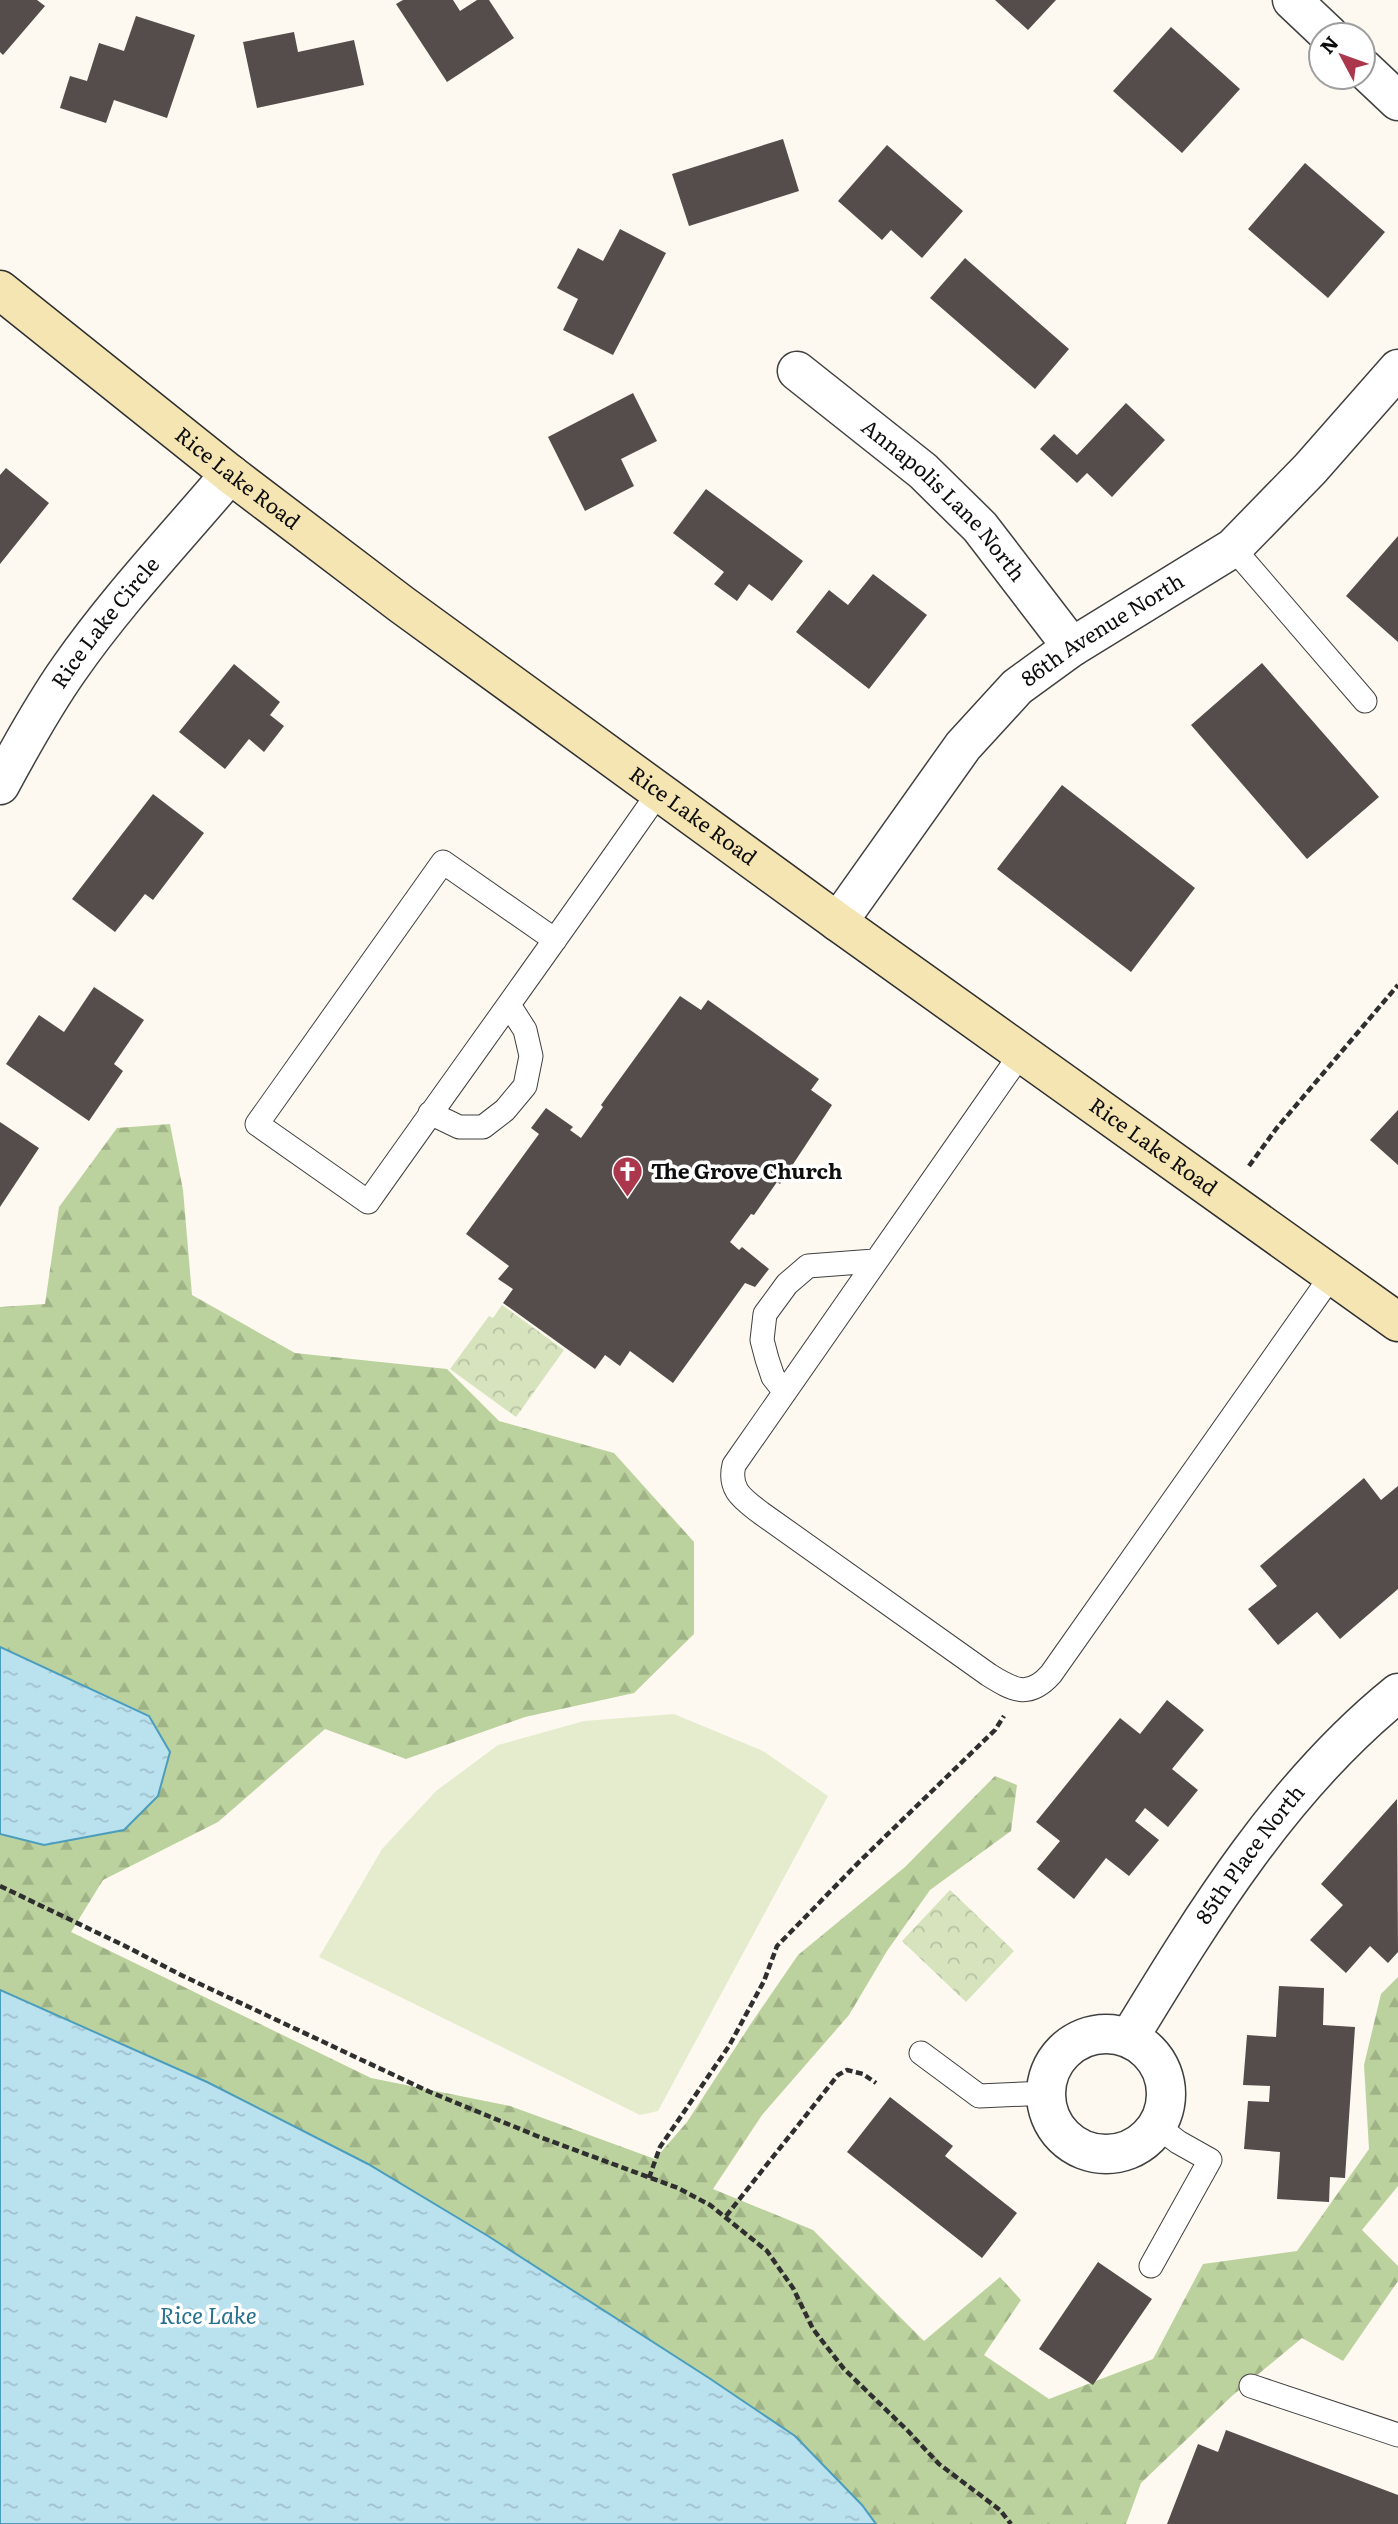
<svg xmlns="http://www.w3.org/2000/svg" width="1398" height="2524" viewBox="0 0 1398 2524" font-family="Literata,serif">
<style>
.forest{fill:url(#forest-firs)}
.park{fill:url(#park-crowns)}
.pitch{fill:#e5ecce}
.water{fill:url(#water-ripples);stroke:#4b9dbc;stroke-width:2}
.building{fill:#544d4b}
.lines{fill:none;stroke-linecap:round;stroke-linejoin:round}
.lane-casing{stroke:#404040;stroke-width:25}
.street-casing{stroke:#404040;stroke-width:41}
.secondary-casing{stroke:#2f2f2f;stroke-width:41}
.path{stroke:#2f2f2f;stroke-width:4.5;stroke-dasharray:7 3.5;stroke-linecap:butt}
.lane{stroke:#fff;stroke-width:23}
.street{stroke:#fff;stroke-width:38}
.secondary{stroke:#f5e5b3;stroke-width:38}
.labels{text-anchor:middle;stroke-width:7;stroke-linejoin:round;paint-order:stroke}
.street-label{font-size:21px;fill:#0d0d0d;stroke:#fff}
.poi-label{font-size:21px;font-weight:bold;fill:#0d0d0d;stroke:#fff;text-anchor:start}
.water-label{font-size:23px;font-style:italic;fill:#266f8f;stroke:#fff}
</style>
<defs>
<pattern id="forest-firs" width="22" height="20" patternUnits="userSpaceOnUse" patternTransform="scale(1.75)"><rect width="22" height="20" fill="#bcd29e"/><path d="M5 1l3.5 6h-7zM16 11l3.5 6h-7z" fill="#a0b387"/></pattern>
<pattern id="park-crowns" width="20" height="18" patternUnits="userSpaceOnUse" patternTransform="scale(1.75)"><rect width="20" height="18" fill="#d6e3bd"/><path d="M2 6a3 3 0 1 1 6 0M12 15a3 3 0 1 1 6 0" fill="none" stroke="#b6c2a1"/></pattern>
<pattern id="water-ripples" width="26" height="14" patternUnits="userSpaceOnUse" patternTransform="scale(1.75)"><rect width="26" height="14" fill="#bae1ee"/><path d="M2 4q2-2 4 0t4 0M15 11q2-2 4 0t4 0" fill="none" stroke="#9fc0cb"/></pattern>
</defs>
<rect width="100%" height="100%" fill="#fdf9f0"/>
<path class="forest" d="M170,1124L183,1190L192,1295L295,1353L447,1369L499,1421L614,1453L694,1542V1634L634,1693L525,1717L406,1759L325,1729L218,1822L103,1880L71,1932L371,2078L510,2106L655,2159L687,2122L752,2022L798,1955L905,1867L995,1776L1017,1785L1011,1831L930,1890L887,1951L849,2015L762,2115L713,2189L813,2230L924,2341L1000,2277L1021,2300L984,2355L1049,2399L1153,2359L1203,2264L1297,2251L1369,2149L1364,2065L1381,1994L1398,1977V2186L1362,2230L1398,2266V2281L1343,2361L1302,2338L1232,2396L1141,2483L1126,2524H876L862,2505L794,2436L709,2378L488,2236L368,2164L207,2082L0,1990V1834L44,1845L124,1830L149,1715L0,1647V1307L45,1304L59,1207L117,1128Z"/>
<path class="park" d="M502,1305L564,1350L516,1417L450,1369L489,1316L493,1318Z
M950,1890L1014,1951L966,2002L902,1941Z"/>
<path class="pitch" d="M674,1714L763,1751L828,1796L658,2111L640,2115L319,1957L382,1849L436,1791L498,1745L584,1721Z"/>
<path class="water" d="M0,1647L149,1716L170,1752L158,1796L124,1830L44,1845L0,1834Z
M0,1990L207,2082L368,2164L488,2236L709,2378L795,2436L862,2505L876,2524H0Z"/>
<path class="building" d="M0,0H37L45,6L3,55L0,52Z
M403,0H453L460,11L477,0H489L514,38L447,82L396,4Z
M995,0H1056L1028,30Z
M136,16L195,35L167,118L114,100L106,123L60,108L70,76L87,81L99,43L124,51Z
M1171,27L1240,89L1182,153L1113,91Z
M294,32L298,52L354,40L364,85L257,108L243,42Z
M783,139L799,191L689,226L672,174Z
M887,145L963,211L922,258L891,230L882,240L838,201Z
M1305,163L1385,232L1328,298L1248,229Z
M620,229L666,253L613,355L563,330L578,299L557,288L578,248L603,261Z
M965,258L1069,349L1035,389L930,298Z
M633,393L657,441L621,459L634,486L585,511L548,437Z
M1126,403L1165,440L1112,497L1087,473L1077,483L1040,449L1054,434L1077,455Z
M6,468L49,503L0,564V475Z
M706,489L803,561L772,601L749,584L737,601L714,584L724,572L673,533Z
M1398,536V642L1346,596Z
M873,574L927,615L869,689L796,632L829,590L848,605Z
M1262,663L1379,797L1307,859L1191,725Z
M234,664L280,702L270,715L284,726L264,752L249,739L225,769L179,732Z
M1062,785L1195,888L1131,972L997,869Z
M153,794L204,833L153,900L145,894L115,932L72,899Z
M94,987L144,1020L114,1064L123,1071L89,1121L6,1064L39,1015L64,1032Z
M680,996L701,1010L708,1000L819,1079L811,1090L832,1105L780,1184L777,1182L754,1215L751,1214L730,1242L739,1250L742,1247L769,1269L755,1287L745,1283L673,1383L630,1351L620,1366L605,1355L595,1369L503,1303L513,1289L498,1279L509,1266L466,1234L539,1134L531,1128L546,1108L573,1127L570,1130L581,1138L603,1107L601,1105Z
M1398,1110V1165L1370,1140Z
M0,1122L39,1148L0,1207Z
M1364,1478L1381,1500L1398,1486V1589L1340,1639L1317,1612L1278,1645L1248,1609L1277,1586L1260,1566Z
M1167,1700L1204,1730L1172,1769L1198,1790L1168,1827L1145,1808L1135,1821L1159,1840L1129,1876L1106,1858L1074,1899L1037,1869L1060,1841L1036,1822L1120,1718L1140,1734Z
M1397,1799L1398,1952L1388,1963L1370,1946L1346,1973L1310,1940L1343,1905L1321,1884Z
M1279,1986L1324,1988L1323,2025L1355,2027L1345,2178L1330,2177L1329,2202L1277,2199L1280,2152L1244,2149L1248,2101L1269,2102L1270,2086L1243,2085L1247,2035L1276,2037Z
M890,2097L953,2146L945,2156L1017,2213L982,2258L847,2152Z
M1098,2262L1152,2299L1093,2385L1039,2349Z
M1226,2430L1398,2495V2524H1167L1198,2444L1218,2452Z"/>
<g class="lines">
<defs>
<path id="lane" d="M1233,548L1365,701
M555,940L443,862L257,1124L368,1202C465,1065 563,930 659,792
M1022,1052L734,1465C728,1490 743,1499 761,1513L989,1675C1013,1690 1029,1699 1051,1674L1332,1275
M430,1113L459,1127H483L505,1110L525,1086L531,1056L525,1030L509,1005
M785,1392L773,1377L767,1359L762,1340L765,1314L787,1284L808,1266L874,1261
M921,2053L979,2096L1047,2093
M1151,2266L1210,2160L1178,2142L1157,2126
M1251,2386L1398,2435"/>
<g id="street">
<path d="M1292,0L1329,35"/>
<path d="M1363,68L1398,101"/>
<path id="s1" d="M797,371L923,471L980,527L1072,647"/>
<path id="s2" d="M0,785C21,746 43,706 69,669C117,600 176,538 230,474"/>
<path id="s3" d="M838,922L963,746L1017,687L1072,647L1233,548L1310,469L1398,369"/>
<circle cx="1106" cy="2094" r="60"/>
<path id="s4" d="M1129,2038C1205,1913 1283,1786 1398,1693"/>
</g>
<g id="secondary">
<path id="s5" d="M0,290L230,474L401,604L838,922L1398,1322"/>
</g>
</defs>
<use href="#lane" class="lane-casing"/>
<use href="#street" class="street-casing"/>
<use href="#secondary" class="secondary-casing"/>
<path class="path" d="M1249,1166L1276,1129L1398,985
M0,1886L125,1946L183,1976L430,2092L537,2136L678,2188L710,2205L767,2251L793,2288L813,2329L844,2369L908,2431L939,2464L1000,2510L1011,2524
M649,2178L660,2147L729,2046L764,1981L777,1946L861,1860L995,1730L1004,1716
M726,2216L838,2075L847,2070L863,2074L876,2083"/>
<use href="#lane" class="lane"/>
<use href="#street" class="street"/>
<use href="#secondary" class="secondary"/>
</g>
<defs>
<symbol id="church-pin" viewBox="-11 -11 22 30"><path d="M0 17L-7.5 6A9.5 9.5 0 1 1 7.5 6Z" fill="#ab374c" stroke="#fff"/><path d="M-1.2-6h2.4v3.5h3.3v2.4h-3.3V6h-2.4V-.1h-3.3v-2.4h3.3Z" fill="#fff"/></symbol>
</defs>
<g fill-rule="evenodd">
<use href="#church-pin" x="610" y="1154" width="35" height="47"/>
</g>
<g class="labels">
<g class="street-label">
<text dy="7" stroke="none"><textPath href="#s5" startOffset="303">Rice Lake Road</textPath></text>
<text dy="7" stroke="none"><textPath href="#s1" startOffset="196">Annapolis Lane North</textPath></text>
<text dy="7" stroke="none"><textPath href="#s2" startOffset="194">Rice Lake Circle</textPath></text>
<text dy="7" stroke="none"><textPath href="#s3" startOffset="399">86th Avenue North</textPath></text>
<text dy="7" stroke="none"><textPath href="#s5" startOffset="870">Rice Lake Road</textPath></text>
<text dy="7" stroke="none"><textPath href="#s5" startOffset="1437">Rice Lake Road</textPath></text>
<text dy="7" stroke="none"><textPath href="#s4" startOffset="220">85th Place North</textPath></text>
</g>
<g class="poi-label">
<text x="651" y="1179">The Grove Church</text>
</g>
<g class="water-label">
<text x="208" y="2324">Rice Lake</text>
</g>
</g>
<g transform="translate(1342 56) rotate(311)"><circle r="33" fill="#ffffff" stroke="#9e9e9e" stroke-width="2"/>
<path d="M0-5L12 26L0 18L-12 26Z" fill="#ab374c"/>
<text y="-10" font-size="19" font-weight="bold" text-anchor="middle" fill="#0d0d0d">N</text>
</g>
</svg>
